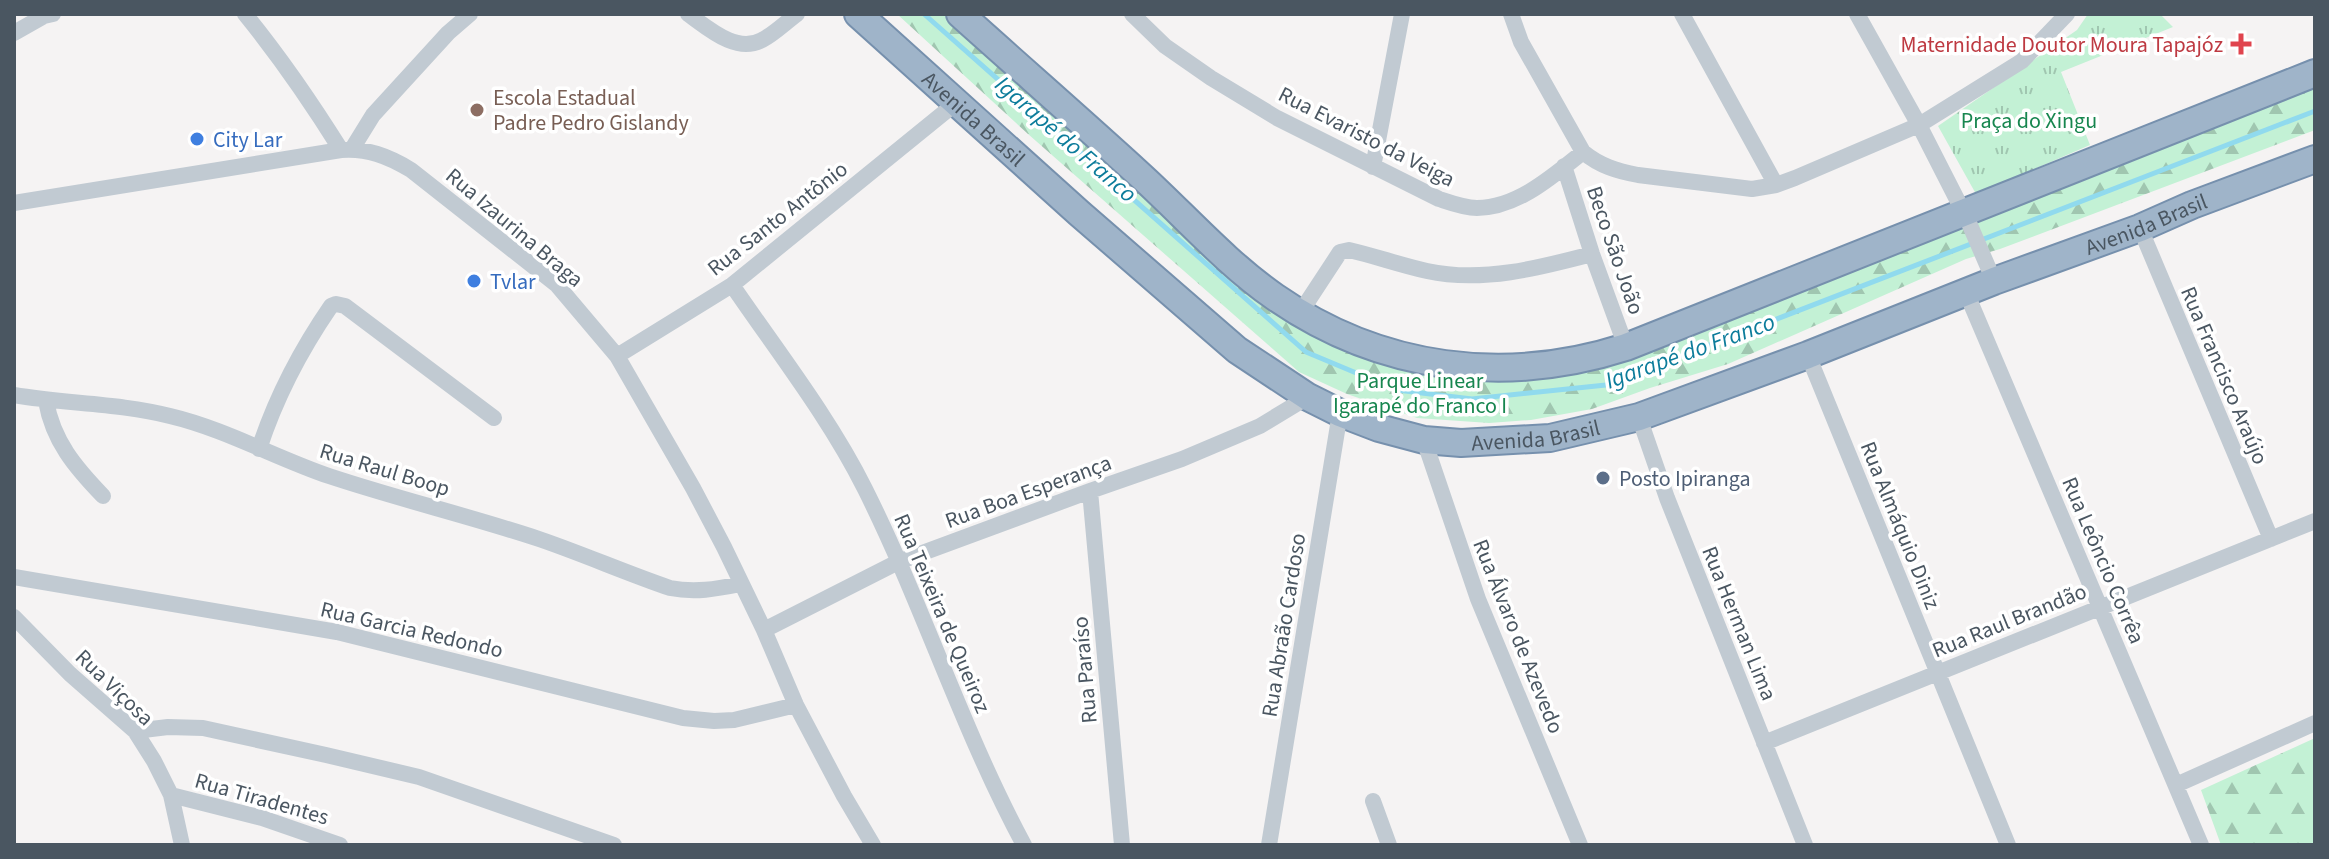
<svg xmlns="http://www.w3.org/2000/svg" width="2329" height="859" viewBox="0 0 2329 859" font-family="'Source Sans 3',sans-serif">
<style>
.forest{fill:url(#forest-firs)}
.park{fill:url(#park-tufts)}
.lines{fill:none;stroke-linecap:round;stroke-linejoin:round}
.stream{stroke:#90daee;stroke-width:5}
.trunk-casing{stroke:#7690ad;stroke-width:30}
.minor{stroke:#c1cad2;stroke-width:16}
.trunk{stroke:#9fb4c9;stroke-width:26}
.health-dot{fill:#e0444e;stroke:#fff;stroke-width:3}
.education-dot{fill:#8d6e63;stroke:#fff;stroke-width:3}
.shop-dot{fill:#3f7fe0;stroke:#fff;stroke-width:3}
.service-dot{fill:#5c6f8a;stroke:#fff;stroke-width:3}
.labels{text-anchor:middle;stroke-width:7;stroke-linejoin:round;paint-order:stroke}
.health-label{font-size:22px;fill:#be3a42;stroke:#fff;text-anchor:end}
.education-label{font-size:22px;fill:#785e54;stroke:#fff;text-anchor:start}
.street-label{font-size:22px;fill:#4a5661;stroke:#fff}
.park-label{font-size:22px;fill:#17864f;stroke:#fff}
.shop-label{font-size:22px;fill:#366cbe;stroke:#fff;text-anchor:start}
.service-label{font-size:22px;fill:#4e5e75;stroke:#fff;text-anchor:start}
.water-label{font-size:24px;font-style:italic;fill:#0c7c9b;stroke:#fff}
</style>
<defs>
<pattern id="forest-firs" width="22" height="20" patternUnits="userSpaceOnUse" patternTransform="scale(2)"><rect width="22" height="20" fill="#c3f1d5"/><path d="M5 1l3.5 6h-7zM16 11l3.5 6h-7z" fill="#a0c6b0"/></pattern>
<pattern id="park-tufts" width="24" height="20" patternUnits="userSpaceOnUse" patternTransform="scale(2)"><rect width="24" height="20" fill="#c3f1d5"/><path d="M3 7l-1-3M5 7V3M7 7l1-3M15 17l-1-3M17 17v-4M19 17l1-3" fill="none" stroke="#a0c6b0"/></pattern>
</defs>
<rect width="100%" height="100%" fill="#f5f3f3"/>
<path class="forest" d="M897,14H956L1323,333L1504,376L2093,171L2173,145L2315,84V130L2000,249L1966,259L1728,364L1650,388L1592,409L1531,420L1489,423L1417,418L1347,394L1299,372L1028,134Z
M2315,738V845H2221L2201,790Z"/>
<path class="park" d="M2088,14H2160L2173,27L2061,72L2090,145L1976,194L1938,126L2077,30Z"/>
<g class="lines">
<path class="stream" d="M924,14L1306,352L1397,390L1472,399L1606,385L2315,111"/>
<defs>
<g id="trunk">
<path id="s1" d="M858,14L1079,213L1237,350L1308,397L1340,413L1379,428L1424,440L1461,443L1550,438L1639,417L1808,355L1994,281L2140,228L2192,205L2315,159"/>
<path d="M960,14C1020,68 1081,121 1140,175C1184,215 1226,263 1275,297C1380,370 1505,386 1626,347L2315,73"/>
</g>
</defs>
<use href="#trunk" class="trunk-casing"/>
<path class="minor" d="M245,14C280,57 311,102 341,150
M688,14C708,28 736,54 762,40C774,34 786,22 797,14
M1132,14L1165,46L1211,78L1277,118L1439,199C1451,203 1464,208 1477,208C1517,208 1553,176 1583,152
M1511,14L1521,42L1583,152C1600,166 1617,171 1638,175L1752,189L1776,185L1795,178L1919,125L2022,61L2067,14
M1682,14L1776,185
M1857,14L1919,125L1969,223L1994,281
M14,33L44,16L53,14
M352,149L373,115L448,33L470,14
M1564,166L1592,254L1626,347
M1373,167L1402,14
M14,203L341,150C367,148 388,156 411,170L557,285L617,356L693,488L724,547L764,630L796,705L844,796L873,845
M2140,228L2271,539
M732,285C777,351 829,417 865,489C923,605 962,730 1024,845
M1966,292L2201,845
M1300,313L1340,252L1349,250C1375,256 1400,265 1427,271C1482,283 1539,268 1592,254
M1808,355L2008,845
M617,356L732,285L956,103
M14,395C66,404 119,403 170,416C225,429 276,458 329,476C398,499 470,516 539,539C583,554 626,573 670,588C695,593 716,589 741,584
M46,401C53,441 75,467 103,496
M1639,417L1667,498L1805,845
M1424,440L1478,599L1580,845
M259,449C276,397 300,351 331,306L336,304L345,306L494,418
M1090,491L1122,845
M14,577L337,632L683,718L714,721L734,720L796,705
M14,617L70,674L135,731L154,761L171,795L182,845
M764,630L898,562L1090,491L1182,459L1260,426L1308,397
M135,731L168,727L203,728L326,755L419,777L614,845
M1764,743L2315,521
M2176,785L2315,723
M171,795L262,818L340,845
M1373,801L1389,845
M1269,845L1340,413"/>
<use href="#trunk" class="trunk"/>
</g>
<path class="health-dot" d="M2237 32h8v8h8v8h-8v8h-8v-8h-8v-8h8z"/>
<circle class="education-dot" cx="477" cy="110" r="8"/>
<g class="shop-dot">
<circle cx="197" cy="139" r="8"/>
<circle cx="474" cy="281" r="8"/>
</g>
<circle class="service-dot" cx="1603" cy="478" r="8"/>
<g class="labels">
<g class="health-label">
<text x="2223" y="52">Maternidade Doutor Moura Tapajóz</text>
</g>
<g class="education-label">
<text x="493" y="105">Escola Estadual<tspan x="493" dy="25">Padre Pedro Gislandy</tspan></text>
</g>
<g class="street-label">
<text dy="8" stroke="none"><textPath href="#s1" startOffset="156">Avenida Brasil</textPath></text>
<text transform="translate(1367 136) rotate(27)" y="8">Rua Evaristo da Veiga</text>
<text transform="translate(777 218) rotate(-38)" y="8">Rua Santo Antônio</text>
<text dy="8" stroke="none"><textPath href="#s1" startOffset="1476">Avenida Brasil</textPath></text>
<text transform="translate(515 227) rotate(40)" y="8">Rua Izaurina Braga</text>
<text transform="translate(1616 250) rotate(71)" y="8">Beco São João</text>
<text transform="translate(2225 375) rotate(67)" y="8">Rua Francisco Araújo</text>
<text dy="8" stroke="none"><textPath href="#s1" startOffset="828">Avenida Brasil</textPath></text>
<text transform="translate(385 469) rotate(17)" y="8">Rua Raul Boop</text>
<text transform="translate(1028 491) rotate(-20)" y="8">Rua Boa Esperança</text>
<text transform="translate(1901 525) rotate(68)" y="8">Rua Almáquio Diniz</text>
<text transform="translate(2104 560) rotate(67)" y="8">Rua Leôncio Corrêa</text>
<text transform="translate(943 613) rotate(67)" y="8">Rua Teixeira de Queiroz</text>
<text transform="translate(2009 620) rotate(-22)" y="8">Rua Raul Brandão</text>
<text transform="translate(1740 623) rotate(68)" y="8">Rua Herman Lima</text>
<text transform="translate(1283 625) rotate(-81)" y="8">Rua Abraão Cardoso</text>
<text transform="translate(412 629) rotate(13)" y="8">Rua Garcia Redondo</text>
<text transform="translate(1519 636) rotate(68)" y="8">Rua Álvaro de Azevedo</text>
<text transform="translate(1084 670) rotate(-95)" y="8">Rua Paraíso</text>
<text transform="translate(115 687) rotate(44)" y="8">Rua Viçosa</text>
<text transform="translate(262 798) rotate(16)" y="8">Rua Tiradentes</text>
</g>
<g class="park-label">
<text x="2029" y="128">Praça do Xingu</text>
<text x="1420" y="388">Parque Linear<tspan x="1420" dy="25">Igarapé do Franco I</tspan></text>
</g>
<g class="shop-label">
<text x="213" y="147">City Lar</text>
<text x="490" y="289">Tvlar</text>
</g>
<g class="service-label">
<text x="1619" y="486">Posto Ipiranga</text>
</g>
<g class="water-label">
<text transform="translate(1066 139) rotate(41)" y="8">Igarapé do Franco</text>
<text transform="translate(1690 351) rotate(-20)" y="8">Igarapé do Franco</text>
</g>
</g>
<rect width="2329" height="859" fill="none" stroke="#4a5661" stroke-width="32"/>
</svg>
